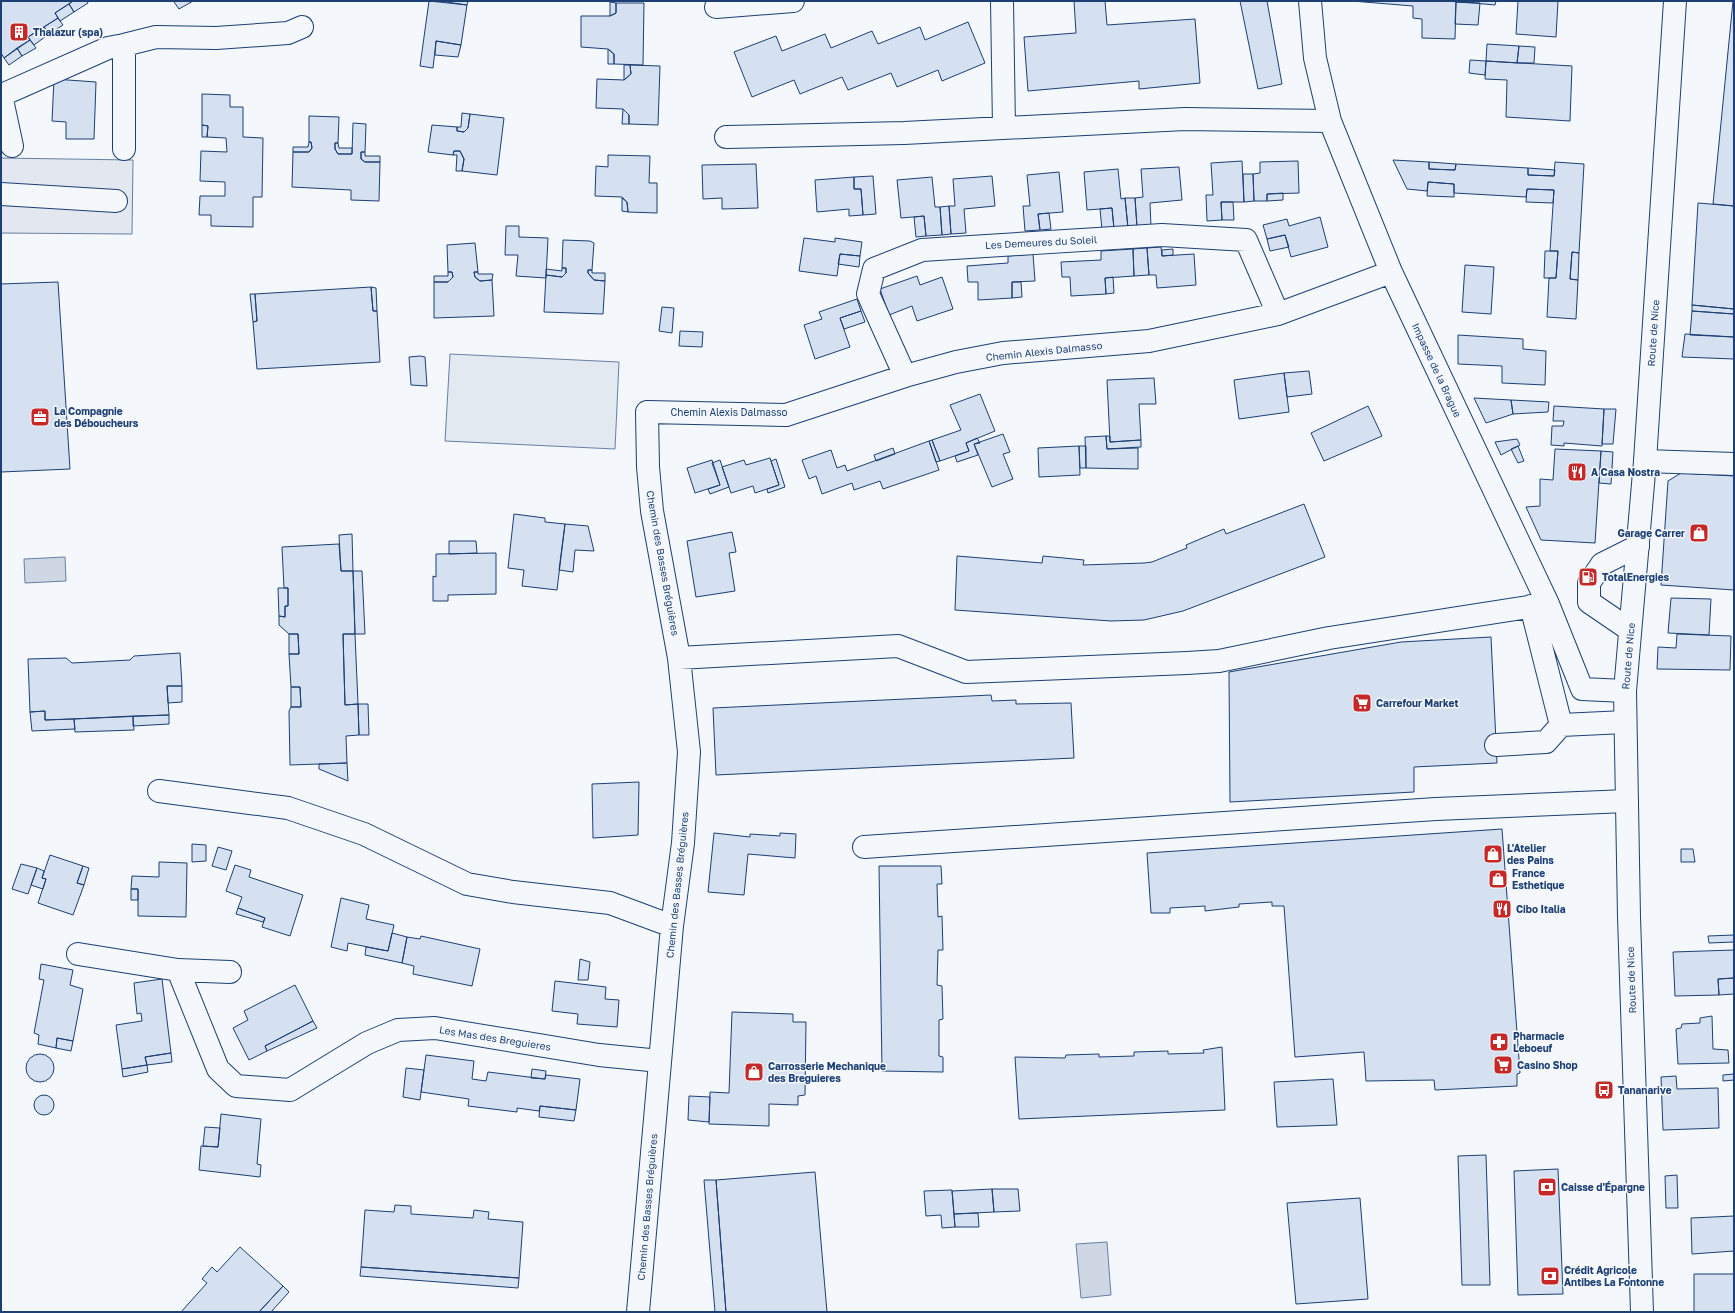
<svg xmlns="http://www.w3.org/2000/svg" width="1735" height="1313" viewBox="0 0 1735 1313" font-family="'Golos Text',sans-serif">
<style>
.green{fill:#e3e9f0;stroke:#687fa3}
.parking{fill:#e3e8f0;stroke:#687fa3}
.water{fill:#cfd7e4;stroke:#687fa3}
.building{fill:#d5e0f0;stroke:#1d3f73}
.lines{fill:none;stroke-linecap:round;stroke-linejoin:round}
.minor-casing{stroke:#1d3f73;stroke-width:24}
.major-casing{stroke:#1d3f73;stroke-width:24}
.minor{stroke:#f4f7fb;stroke-width:22}
.major{stroke:#f4f7fb;stroke-width:22}
.labels{text-anchor:middle;stroke-width:3;stroke-linejoin:round;paint-order:stroke}
.poi-label{font-size:10px;font-weight:bold;fill:#1d3f73;stroke:#f4f7fb;text-anchor:start}
.street-label{font-size:10px;fill:#1d3f73;stroke:#f4f7fb}
</style>
<rect width="100%" height="100%" fill="#f4f7fb"/>
<path class="green" d="M450,354L619,362L615,449L445,441Z"/>
<path class="parking" d="M1,158L133,160L132,234L1,233Z"/>
<path class="water" d="M65,557L66,581L25,583L24,559Z
M1107,1242L1111,1295L1081,1298L1076,1244Z"/>
<path class="building" d="M1,1H73L55,13L58,18L28,37L30,40L4,58L1,53Z
M73,1H87L88,3L74,12L69,4Z
M175,1H193L179,9L174,2Z
M429,1L467,5L461,45L436,41L433,68L420,66Z
M440,1H468L467,5Z
M1074,1H1105L1107,25L1195,19L1200,83L1139,89V81L1028,91L1024,37L1076,33Z
M1240,1H1267L1282,84L1258,89Z
M1352,1H1473V3L1456,2L1455,39L1422,38V19L1413,18V6Z
M1473,1H1496L1495,5L1473,3Z
M1518,1H1558L1556,37L1516,34Z
M1733,1H1734V206L1713,204Z
M610,2L616,3V13L610,16Z
M1456,2L1480,3L1478,25L1455,24Z
M616,3H644L643,65L614,64V54L608,49L581,47V16H610L616,13Z
M69,4L74,12L60,21L55,13Z
M58,18L63,25L49,34L44,27Z
M968,22L985,63L942,81L938,70L897,87L891,73L848,90L842,77L800,94L794,80L752,97L734,52L776,36L782,51L825,34L831,48L872,31L878,44L920,27L925,40Z
M44,27L49,34L34,45L28,37Z
M30,40L36,48L22,56L17,48Z
M436,41L461,45L458,57L435,55Z
M1487,44L1519,46L1517,63L1486,61Z
M1519,46L1535,47L1534,63H1517Z
M17,48L22,56L9,65L4,58Z
M608,49L614,54V64H608Z
M1470,60L1486,61L1485,75L1469,73Z
M1486,61L1572,66L1570,121L1506,117L1507,80L1485,79Z
M624,65H630L631,74L624,80Z
M630,65L660,66L658,125L629,124V115L623,109L596,108L597,79L624,80L631,74Z
M54,79L96,82L94,139H66V122L52,121Z
M202,94L230,95V107H243V137L263,138L262,197H253V227L211,226V215H199L200,196H225V182L200,181L201,151L227,152L226,138L207,137L208,126L202,125Z
M623,109L629,115V124H622Z
M462,113L470,114L468,128L464,132L457,131V127H461Z
M470,114L504,118L497,175L462,171L464,159L460,151H454L453,155L428,152L432,125L457,127V131L464,132L468,128Z
M309,116L339,117L338,143H335V149L338,154H352L353,123L366,124L365,152H361V159L365,162H380L379,201L351,200V190L292,187L293,152H309L312,148L311,142H309Z
M202,125L208,126L207,137H202Z
M309,142H311L312,148L309,152H293V147H308Z
M335,143H338L339,148H352V154H338L335,149Z
M454,151H460L464,159L462,171H456L457,155H453Z
M361,152H365V156H380V162H365L361,159Z
M608,155L650,156L649,183H657V213L628,212L627,202L622,197L595,196L596,166L608,167Z
M1393,160L1429,162V169L1455,170L1456,164L1528,168V175L1554,176L1555,162L1584,164L1579,253L1572,252L1570,279L1578,280L1576,319L1547,317L1549,278H1556L1558,251H1550L1554,190L1527,189L1526,197L1454,193V184L1428,182L1427,191L1407,189Z
M1242,161L1244,202H1221L1222,220L1207,221L1206,195H1213L1211,163Z
M1298,161L1299,193L1267,194V201H1254L1253,174L1260,173V162Z
M1429,162L1456,164L1455,170L1429,169Z
M756,164L758,208L722,209V198L703,199L702,165Z
M1179,167L1182,200L1150,203L1151,226L1137,227L1135,198L1143,197L1141,169Z
M1528,168L1555,170L1554,176L1528,175Z
M1118,169L1121,199L1125,198L1128,228L1114,229L1112,208L1087,210L1084,172Z
M1059,172L1063,212L1038,214L1040,230L1025,231L1023,206H1030L1027,175Z
M1243,174H1253L1254,201L1244,202Z
M873,176L876,214L863,215L861,189H854V177Z
M992,176L995,206L964,209L966,233L951,234L949,206H955L953,179Z
M854,177V189H861L863,215L849,216V209L817,212L815,180Z
M932,177L935,207H940L942,235L926,236L924,216L901,218L897,180Z
M1428,182L1454,184V197L1427,196Z
M1527,189L1554,190L1553,203L1526,202Z
M1283,193V200L1267,201V194Z
M622,198L627,202L628,212L622,211Z
M1125,198H1135L1137,227L1128,228Z
M1221,202H1233L1234,220H1222Z
M1698,203L1734,206V309L1692,305Z
M949,206L951,234L942,235L940,207Z
M1112,208L1114,229L1102,230L1100,209Z
M1049,213L1051,229L1040,230L1038,214Z
M924,216L926,236L916,237L914,217Z
M1320,217L1328,247L1291,257L1285,235L1267,239L1263,225L1287,219L1289,226Z
M506,226H519V237L548,238L546,278L516,276L518,255H505Z
M1285,235L1289,247L1270,251L1267,239Z
M804,238L835,242V238L862,242L860,256L840,254L837,276L799,271Z
M563,240L590,241L594,243L592,270H588V273L594,280L605,281L603,314L544,312L546,275L562,277L566,273V268H562Z
M475,243L478,272H474L475,277L480,281L492,280L494,316L434,318V282H448L453,277L452,272H448L447,245Z
M1161,247L1162,256L1194,254L1196,285L1157,288L1156,275H1149L1147,248Z
M1147,248L1149,275L1134,276L1133,249Z
M1133,249L1134,276L1105,278L1106,294L1071,296L1070,277H1062L1061,262L1101,260V251Z
M1173,249V255L1162,256V250Z
M1545,251H1558L1556,278H1544Z
M1572,252L1579,253L1578,280L1570,279Z
M840,254L860,256L859,267L838,264Z
M1033,254L1035,281L1012,282V298L978,300V282H968L967,266L1008,263V256Z
M1465,265L1494,267L1491,314L1462,312Z
M562,268H566V273L562,277L546,275V269L562,271Z
M588,270H592V273H605V281L594,280L588,273Z
M448,272H452L453,277L448,282H434V276H448Z
M474,272H478V274H493L492,280L480,281L475,277Z
M917,276L920,285L942,277L953,309L917,321L912,306L889,315L880,289Z
M1113,277L1114,293L1106,294L1105,278Z
M58,282L70,469L1,472V284Z
M1012,282H1021L1022,297L1012,298Z
M371,287L376,288L377,311H373Z
M371,287L373,311H377L380,362L257,369L253,322L257,321L255,294Z
M250,294H255L257,321L253,322Z
M857,299L861,311L840,318L850,347L815,359L804,325L822,319L819,312Z
M1692,305L1734,309V314L1692,311Z
M662,307L674,308L672,333L659,331Z
M861,311L865,322L844,329L840,318Z
M1692,311L1734,314V337L1690,335Z
M680,331L703,332L702,347L679,346Z
M1685,334L1734,337V359L1682,357Z
M1458,335L1523,339V349L1546,351L1545,385L1502,383V366L1458,364Z
M420,356L425,357L427,386L411,385L409,357Z
M1309,371L1312,394L1287,397L1284,373Z
M1284,373L1289,412L1239,419L1234,380Z
M1154,378L1156,404H1139L1141,440L1110,442L1107,380Z
M980,394L995,431L966,443L969,451L940,461L932,440L961,430L950,405Z
M1474,398L1511,400L1513,414L1486,423Z
M1511,400L1549,402L1548,412L1513,414Z
M1368,406L1382,436L1324,461L1311,433Z
M1554,406L1604,409L1602,446L1564,443V446L1551,445L1552,426H1563L1564,421H1553Z
M1604,409H1616L1613,444H1602Z
M1003,434L1010,452L1003,454L1013,479L992,487L974,444Z
M1106,436H1110V442L1141,440V447L1107,449Z
M1106,436L1107,449L1138,448V469L1086,468L1085,437Z
M977,438L980,443L974,444L978,455L957,462L955,456L969,451L966,443Z
M1517,439L1520,445L1501,455L1495,442Z
M932,440L940,461L936,462L929,441Z
M929,441L939,470L883,489L880,481L854,490L852,483L822,494L816,476L809,479L802,460L831,450L837,468L845,465L847,471Z
M1079,446H1086V468H1080Z
M1079,446L1080,475L1039,477L1038,448Z
M1518,446L1524,461L1518,463L1511,449Z
M893,448L895,454L876,461L874,455Z
M1555,449L1601,451L1595,543L1541,540L1526,507L1540,506V479L1553,480Z
M1601,451L1613,452L1611,484L1599,483Z
M770,458L779,485L755,493L753,486L731,493L722,467L744,460L746,465Z
M776,459L785,487L768,493L767,489L779,485L771,461Z
M712,460L720,485L695,493L687,468Z
M720,460L729,487L710,494L708,489L720,485L712,463Z
M1681,473L1734,476V590L1661,585L1668,481Z
M1304,504L1325,557L1183,611L1144,620L1111,621L955,610L957,556L1042,563L1043,556L1084,560L1083,565L1144,563L1152,562L1187,548L1186,545L1224,529L1226,534Z
M514,514L545,518V522L565,524L557,590L522,586L524,570L508,568Z
M565,524L588,526L594,551L575,550L573,572L559,570Z
M732,532L736,552L729,553L735,591L696,597L687,541Z
M352,534L353,571H341L339,535Z
M449,541H476L477,553L449,554Z
M339,544L341,571H353L355,634H343L345,705L358,704L359,735L346,736L347,763L290,765L289,711L291,707H301L300,687H291L289,654H299L298,634H289L279,625V616L285,617V606H288V588H284L282,547Z
M496,553V594L448,595V601H433V576L436,577V554Z
M353,571H362L365,634H355Z
M278,588H288V606H285V617L279,616Z
M1671,598L1711,599L1709,635L1668,633Z
M289,634H298L299,654H289Z
M343,634H355L358,704L345,705Z
M1677,634L1731,636L1730,670L1657,669L1658,647L1676,648Z
M1491,637L1497,763L1414,767V792L1230,802L1229,672L1401,642Z
M180,653L182,686H167L169,715L45,720V711L30,712L28,659L66,658L72,663L130,660L134,656Z
M167,686H182V702L168,703Z
M291,687H300L301,707H291Z
M991,695L992,701L1016,700V704L1071,703L1074,758L716,775L713,708Z
M358,704H368L369,735H359Z
M45,711V720L74,719L75,729L32,731L30,712Z
M169,715V724L133,726V716Z
M133,716L134,730L75,732L74,719Z
M347,763L348,781L319,769V764Z
M639,782L638,835L593,838L592,784Z
M1502,829L1520,1073L1517,1074V1086L1435,1090L1434,1080L1366,1081L1364,1052L1295,1057L1284,906H1272V902L1239,904V907L1205,911V906L1170,908V913H1151L1147,853Z
M714,833L750,837V834L780,836V833L796,834L795,858L748,854L744,895L708,892Z
M192,844L206,845V861L192,862Z
M218,847L232,851L226,870L212,866Z
M1681,849H1693L1695,862H1681Z
M50,855L83,866L77,883L84,885L73,915L38,903L46,879L42,878Z
M159,862L187,863L186,917L138,916V889H131L132,876L159,877Z
M21,864L37,868L28,894L12,889Z
M235,865L251,870L249,877L303,895L290,936L262,927L265,918L238,908L242,897L226,891Z
M83,866L89,868L84,885L77,883Z
M879,866H941L942,884H937L938,917L942,916L943,950H938L937,985L942,986L943,1019L939,1020V1056L943,1057V1072L882,1071Z
M37,868L44,871L42,878L46,879L43,889L31,885Z
M131,889H138V900H131Z
M341,898L369,905L366,919L394,925L388,951L348,943L347,951L331,947Z
M238,908L265,918L263,922L236,914Z
M392,933L407,937L402,963L365,955L366,947L388,951Z
M1734,935V942L1709,943L1708,936Z
M421,936L480,949L472,986L413,974L414,966L402,963L407,937L420,939Z
M1734,950V978L1718,979L1719,995L1675,996L1673,952Z
M580,959L590,962L588,980H578Z
M41,964L73,970L70,985L83,989L73,1041L57,1038L56,1048L38,1044L39,1035L34,1033L44,980L39,979Z
M1734,978V994L1719,995L1718,979Z
M162,979L171,1053L145,1057L147,1065L122,1069L116,1025L142,1021L141,1013L137,1014L134,983Z
M555,981L606,987L605,999L619,1000L617,1027L577,1024L578,1014L552,1011Z
M295,985L313,1021L265,1046L267,1051L249,1060L233,1028L248,1020L244,1011Z
M732,1012L793,1014V1022H806L805,1095L798,1096V1105L769,1104V1126L709,1124L710,1092L729,1093Z
M1712,1016L1713,1049L1728,1050L1729,1063L1678,1064L1676,1029L1681,1028L1682,1024L1700,1023V1018Z
M313,1021L317,1028L267,1051L265,1046Z
M57,1038L73,1041L71,1051L56,1048Z
M1222,1047L1225,1110L1019,1119L1015,1057L1065,1058L1066,1055L1099,1054V1057L1134,1056V1052L1168,1051V1054L1204,1053L1203,1050Z
M171,1053L172,1062L147,1065L145,1057Z
M26 1068a14 14 0 1 1 28 0a14 14 0 1 1-28 0Z
M426,1055L474,1061L472,1079L486,1081L488,1072L545,1079L546,1075L580,1079L576,1110L540,1106L539,1111L517,1108V1112L468,1106L469,1099L421,1092Z
M147,1065L148,1072L123,1077L122,1069Z
M406,1068L424,1070L420,1100L403,1097Z
M532,1069L546,1071L545,1079L531,1078Z
M1734,1074V1080L1723,1081V1075Z
M1676,1076L1677,1089L1718,1088L1719,1128L1663,1130L1661,1077Z
M1333,1079L1337,1125L1277,1127L1274,1082Z
M34 1105a10 10 0 1 1 20 0a10 10 0 1 1-20 0Z
M689,1096L710,1097L709,1122L688,1120Z
M540,1106L576,1110L574,1121L539,1117Z
M221,1114L261,1119L257,1164L261,1165L260,1177L199,1170L201,1146L218,1147Z
M205,1127L220,1128L218,1147L203,1146Z
M1486,1155L1490,1285H1462L1458,1156Z
M1558,1169L1563,1294L1518,1295L1514,1171Z
M815,1172L827,1312H726L716,1180Z
M1677,1175L1678,1208H1666L1665,1176Z
M704,1180H716L726,1312H715Z
M992,1189H1018L1020,1211L994,1212Z
M992,1189L994,1212L954,1214L952,1191Z
M952,1190L955,1227L942,1228L941,1215L926,1216L924,1191Z
M1360,1198L1368,1299L1296,1304L1287,1203Z
M395,1205L411,1206V1214L473,1218L474,1210L489,1212L488,1219L523,1222L519,1278L361,1267L365,1210L394,1212Z
M978,1213L979,1227H955L954,1214Z
M1734,1216V1251L1692,1254L1691,1218Z
M240,1247L283,1286L259,1312H181L207,1283L202,1279L212,1267L217,1272Z
M361,1267L519,1278L518,1288L360,1276Z
M1694,1274H1734V1312H1694Z
M283,1286L289,1292L271,1312H259Z"/>
<g class="lines">
<defs>
<path id="minor" d="M1002,1L1004,128
M1310,1L1315,58L1330,121L1391,272L1548,604L1582,689L1625,691
M716,7L793,1
M124,45L156,37L216,38L288,33L302,27
M1,95L12,146
M2,95L108,48L124,45V149
M726,137L904,133L1185,119L1330,121
M1,194L116,201
M905,376L868,294L874,269L922,250L1162,235L1246,240L1278,314
M1645,461L1734,464
M1531,606L1561,725L1625,722
M1630,630L1589,602V583L1602,564L1638,546
M679,658L898,646L966,672L1187,663L1219,661L1329,638L1548,604
M1496,745L1546,742L1561,725
M159,791L288,808L364,834L467,884L513,892L610,903L672,926
M864,847L1436,809L1627,801
M78,954L178,970L230,972
M178,970L218,1069L236,1086L290,1090L367,1043L398,1030L435,1028L599,1055L660,1061
M638,1312L672,926L683,843L689,752L679,658L652,511L648,467L647,412L786,415L905,376L956,362L1003,353L1149,341L1278,314L1391,272"/>
<path id="major" d="M1642,1312L1629,917L1625,691L1645,461L1675,1"/>
</defs>
<use href="#minor" class="minor-casing"/>
<use href="#major" class="major-casing"/>
<use href="#minor" class="minor"/>
<use href="#major" class="major"/>
</g>
<defs>
<symbol id="building-square" viewBox="-11 -11 22 22"><rect x="-9" y="-9" width="18" height="18" rx="4" fill="#c62828" stroke="#f4f7fb"/><path d="M-4-6H4V6H1V3H-1V6H-4ZM-2.5-4.3h1.7v1.8h-1.7ZM.8-4.3h1.7v1.8H.8ZM-2.5-1h1.7V.8h-1.7ZM.8-1h1.7V.8H.8Z" fill="#fff"/></symbol>
<symbol id="office-square" viewBox="-11 -11 22 22"><rect x="-9" y="-9" width="18" height="18" rx="4" fill="#c62828" stroke="#f4f7fb"/><path d="M-6-3h4V-5.5h4V-3h4V5H-6ZM-1-4.5V-3h2v-1.5ZM-6 0V1H6V0Z" fill="#fff"/></symbol>
<symbol id="restaurant-square" viewBox="-11 -11 22 22"><rect x="-9" y="-9" width="18" height="18" rx="4" fill="#c62828" stroke="#f4f7fb"/><path d="M-5-6h1v4h1v-4h1v4h1v-4h1v5L-1.5 .5V6h-2V.5L-5-1ZM5-6V6H3V1.5H1.5Q1.5-4 5-6Z" fill="#fff"/></symbol>
<symbol id="shop-square" viewBox="-11 -11 22 22"><rect x="-9" y="-9" width="18" height="18" rx="4" fill="#c62828" stroke="#f4f7fb"/><path d="M-5-2.5h2.3a2.7 3.5 0 0 1 5.4 0H5L5.5 6h-11ZM-1.5-2.5h3a1.5 2.3 0 0 0-3 0Z" fill="#fff"/></symbol>
<symbol id="fuel-square" viewBox="-11 -11 22 22"><rect x="-9" y="-9" width="18" height="18" rx="4" fill="#c62828" stroke="#f4f7fb"/><path d="M-5.5-6h7V0h2V4h1.3V-2.5L3-4.5l.8-.8L6-3V5H2.5V1h-1V6h-7ZM-4.2-4.7v3.2H.2V-4.7Z" fill="#fff"/></symbol>
<symbol id="supermarket-square" viewBox="-11 -11 22 22"><rect x="-9" y="-9" width="18" height="18" rx="4" fill="#c62828" stroke="#f4f7fb"/><path d="M-6-5.5h2.5l.6 2H6L4.5 2H-2.5L-4.4-4H-6ZM-1.5 3.2a1.3 1.3 0 1 0 .1 0ZM3 3.2a1.3 1.3 0 1 0 .1 0Z" fill="#fff"/></symbol>
<symbol id="pharmacy-square" viewBox="-11 -11 22 22"><rect x="-9" y="-9" width="18" height="18" rx="4" fill="#c62828" stroke="#f4f7fb"/><path d="M-2-6h4v4h4v4h-4v4h-4v-4h-4v-4h4Z" fill="#fff"/></symbol>
<symbol id="bus-square" viewBox="-11 -11 22 22"><rect x="-9" y="-9" width="18" height="18" rx="4" fill="#c62828" stroke="#f4f7fb"/><path d="M-5-6H5V4H4V6H2V4H-2V6H-4V4H-5ZM-3.5-4V0h7V-4ZM-3.5 1.2v1.5H-2V1.2ZM2 1.2v1.5H3.5V1.2Z" fill="#fff"/></symbol>
<symbol id="bank-square" viewBox="-11 -11 22 22"><rect x="-9" y="-9" width="18" height="18" rx="4" fill="#c62828" stroke="#f4f7fb"/><path d="M-6-4H6V4H-6ZM0-2.3a2.3 2.3 0 1 0 0 4.6a2.3 2.3 0 1 0 0-4.6Z" fill="#fff"/></symbol>
</defs>
<g fill-rule="evenodd">
<use href="#building-square" x="8" y="21" width="22" height="22"/>
<use href="#office-square" x="29" y="406" width="22" height="22"/>
<use href="#restaurant-square" x="1566" y="461" width="22" height="22"/>
<use href="#shop-square" x="1688" y="522" width="22" height="22"/>
<use href="#fuel-square" x="1577" y="566" width="22" height="22"/>
<use href="#supermarket-square" x="1351" y="692" width="22" height="22"/>
<use href="#shop-square" x="1482" y="843" width="22" height="22"/>
<use href="#shop-square" x="1487" y="868" width="22" height="22"/>
<use href="#restaurant-square" x="1491" y="898" width="22" height="22"/>
<use href="#pharmacy-square" x="1488" y="1031" width="22" height="22"/>
<use href="#supermarket-square" x="1492" y="1054" width="22" height="22"/>
<use href="#shop-square" x="743" y="1061" width="22" height="22"/>
<use href="#bus-square" x="1593" y="1079" width="22" height="22"/>
<use href="#bank-square" x="1536" y="1176" width="22" height="22"/>
<use href="#bank-square" x="1539" y="1265" width="22" height="22"/>
</g>
<g class="labels">
<g class="poi-label">
<text x="33" y="36">Thalazur (spa)</text>
<text x="54" y="415">La Compagnie<tspan x="54" dy="12">des Déboucheurs</tspan></text>
<text x="1591" y="476">A Casa Nostra</text>
<text x="1685" y="537" text-anchor="end">Garage Carrer</text>
<text x="1602" y="581">TotalEnergies</text>
<text x="1376" y="707">Carrefour Market</text>
<text x="1507" y="852">L'Atelier<tspan x="1507" dy="12">des Pains</tspan></text>
<text x="1512" y="877">France<tspan x="1512" dy="12">Esthetique</tspan></text>
<text x="1516" y="913">Cibo Italia</text>
<text x="1513" y="1040">Pharmacie<tspan x="1513" dy="12">Leboeuf</tspan></text>
<text x="1517" y="1069">Casino Shop</text>
<text x="768" y="1070">Carrosserie Mechanique<tspan x="768" dy="12">des Breguieres</tspan></text>
<text x="1618" y="1094">Tananarive</text>
<text x="1561" y="1191">Caisse d'Épargne</text>
<text x="1564" y="1274">Crédit Agricole<tspan x="1564" dy="12">Antibes La Fontonne</tspan></text>
</g>
<g class="street-label">
<text transform="translate(1041 242) rotate(-3)" y="4">Les Demeures du Soleil</text>
<text transform="translate(1653 333) rotate(-86)" y="4">Route de Nice</text>
<text transform="translate(1044 351) rotate(-6)" y="4">Chemin Alexis Dalmasso</text>
<text transform="translate(1437 370) rotate(65)" y="4">Impasse de la Brague</text>
<text x="729" y="416">Chemin Alexis Dalmasso</text>
<text transform="translate(663 563) rotate(80)" y="4">Chemin des Basses Bréguières</text>
<text transform="translate(1628 656) rotate(-85)" y="4">Route de Nice</text>
<text transform="translate(677 885) rotate(-84)" y="4">Chemin des Basses Bréguières</text>
<text transform="translate(1631 980) rotate(-92)" y="4">Route de Nice</text>
<text transform="translate(495 1038) rotate(9)" y="4">Les Mas des Breguieres</text>
<text transform="translate(647 1207) rotate(-85)" y="4">Chemin des Basses Bréguières</text>
</g>
</g>
<rect width="1735" height="1313" fill="none" stroke="#1d3f73" stroke-width="4"/>
</svg>
